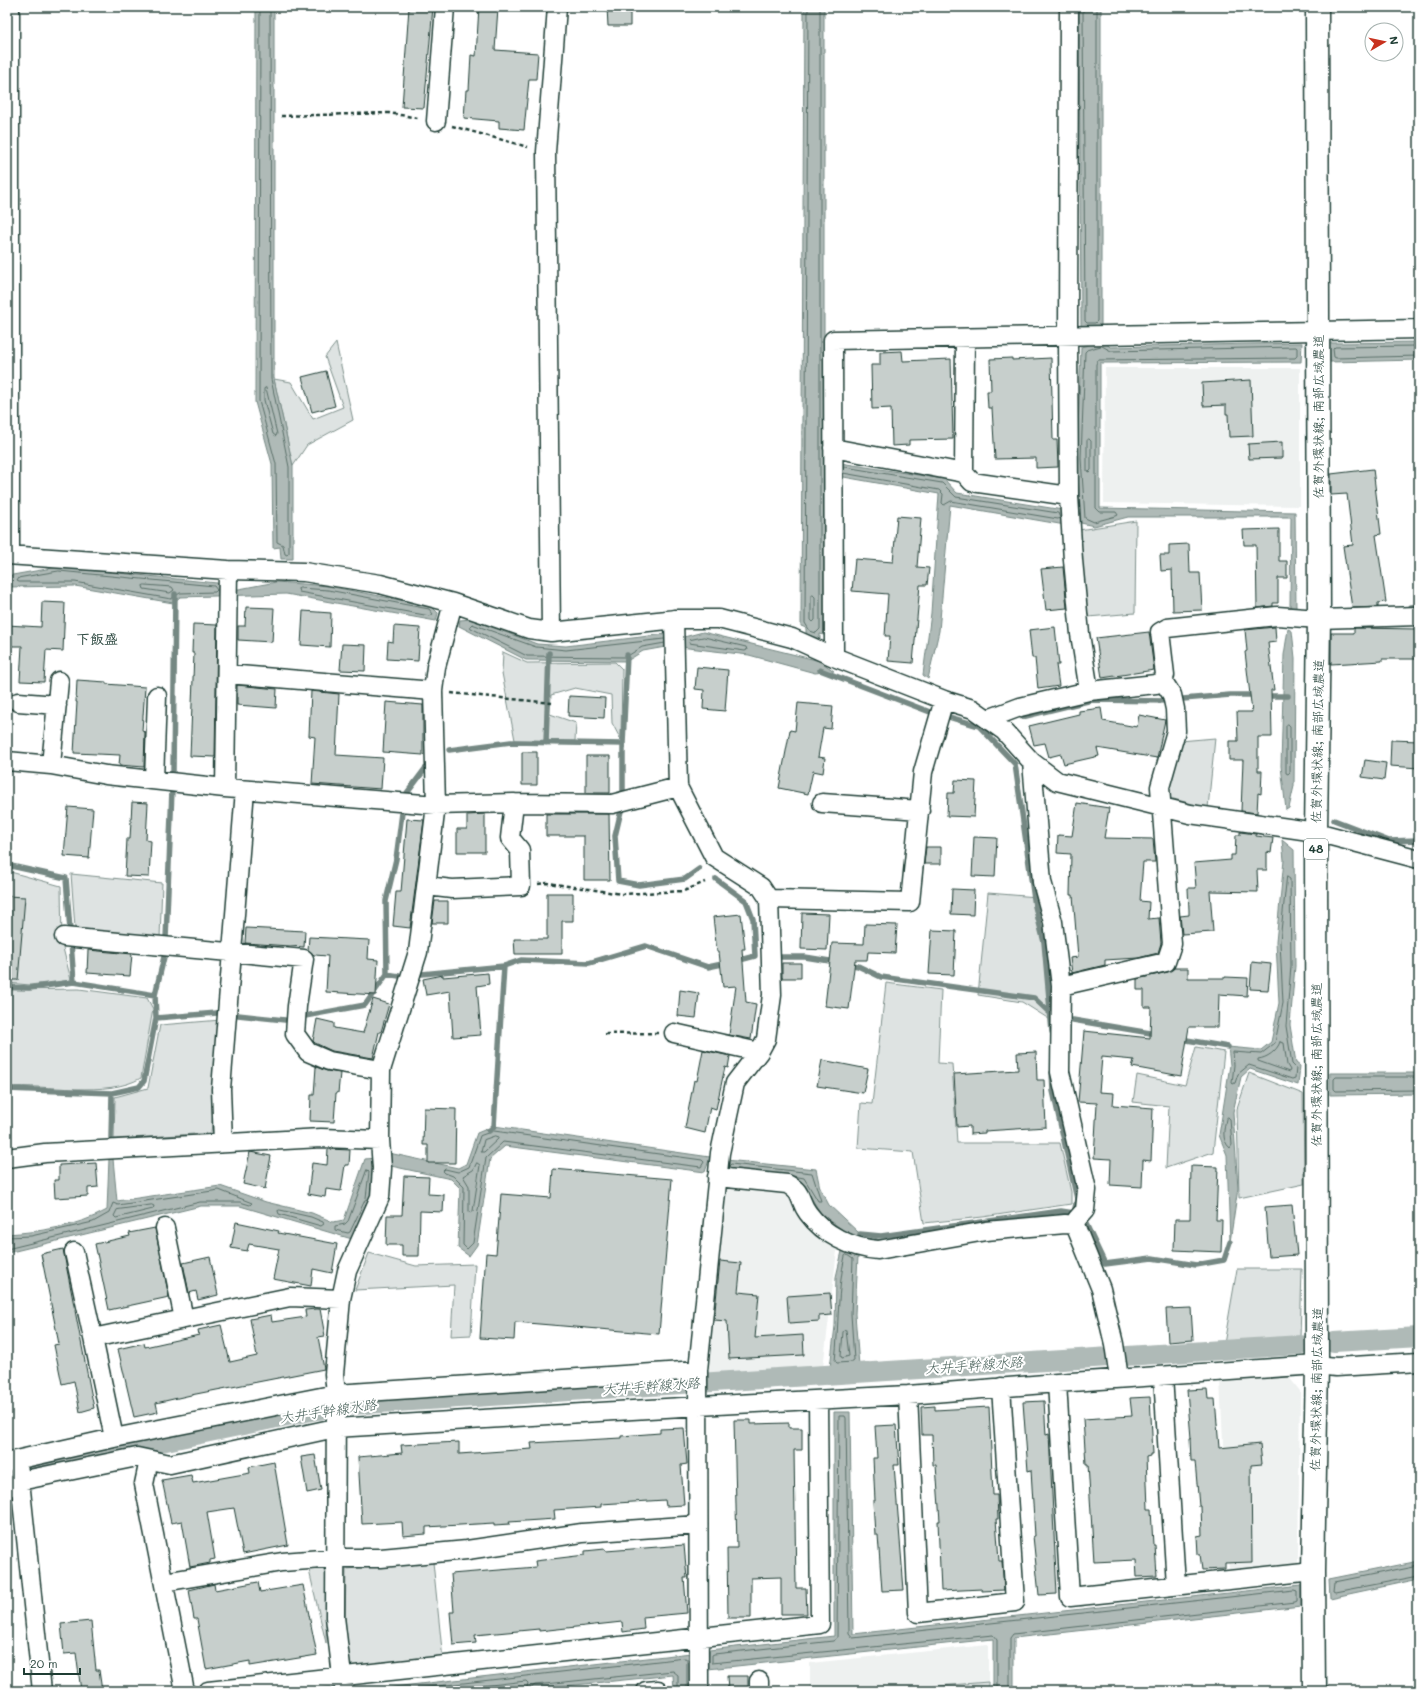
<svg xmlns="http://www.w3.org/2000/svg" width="1426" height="1698" viewBox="0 0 1426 1698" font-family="Mali,'Klee One',sans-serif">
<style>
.built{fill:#eef1f0}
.green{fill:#dee3e2;stroke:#7e908b}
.water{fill:#afbab7;stroke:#758883}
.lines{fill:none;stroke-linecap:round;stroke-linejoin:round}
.shore{stroke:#596f68;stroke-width:1}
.stream{stroke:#758883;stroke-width:5.5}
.canal{stroke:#afbab7;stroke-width:20}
.building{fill:#c7cfcc;stroke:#1f3d34}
.minor-casing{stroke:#1f3d34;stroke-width:21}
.primary-casing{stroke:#1f3d34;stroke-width:25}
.path{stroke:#1f3d34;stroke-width:2.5;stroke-dasharray:4 3;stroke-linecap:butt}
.minor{stroke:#fff;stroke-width:18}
.primary{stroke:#fff;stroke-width:22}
.labels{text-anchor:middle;stroke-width:4;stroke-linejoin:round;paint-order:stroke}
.shield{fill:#fff;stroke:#627771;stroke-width:1}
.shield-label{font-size:12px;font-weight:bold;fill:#1f3d34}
.street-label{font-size:13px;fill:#1f3d34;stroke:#fff}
.neighbourhood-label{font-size:14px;font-weight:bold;fill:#1f3d34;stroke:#fff}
.water-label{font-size:14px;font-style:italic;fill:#4a625b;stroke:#fff}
</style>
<rect width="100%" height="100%" fill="#fff"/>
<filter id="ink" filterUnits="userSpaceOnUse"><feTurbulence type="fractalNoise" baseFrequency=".025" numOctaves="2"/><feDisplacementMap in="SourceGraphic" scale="8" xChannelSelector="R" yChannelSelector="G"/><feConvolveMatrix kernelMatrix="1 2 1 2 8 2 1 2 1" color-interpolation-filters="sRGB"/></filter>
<g filter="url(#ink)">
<path class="built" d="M1105,368H1300V506L1104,503Z
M723,1184L790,1190L806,1225L838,1242L823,1368L708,1375Z
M1288,1376L1300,1391L1298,1562L1229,1571L1220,1379Z
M988,1645V1682L914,1688V1691H810V1663Z"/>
<path class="green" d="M336,343L353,420L307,445L293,466L274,379L291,382L313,419L343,407L325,357Z
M1136,521L1135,613L1088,617L1079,530Z
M503,652L527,663L615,662L622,669L621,740L612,723L611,695L575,688L551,695L550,714L576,723L575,741L515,740L502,673Z
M1215,738L1208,808L1166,797L1180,741Z
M7,871L61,886L62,944L71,980L30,985L7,983Z
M71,874L162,883L160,938L75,928Z
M988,893L1037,897L1055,1000L1049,1019L1022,1002L978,995Z
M886,983L941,990L938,1063L952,1064L957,1143H1060L1071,1192V1204L983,1217L924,1223L913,1152L858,1148L861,1103L872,1104Z
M79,989L147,998L153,1009L141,1078C106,1098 47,1084 7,1087V990Z
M221,1020L211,1133L114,1139L115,1097L148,1088L160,1025Z
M1196,1047L1224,1052L1213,1152L1166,1168L1169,1106L1133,1102L1137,1075L1185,1085Z
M1249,1073L1303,1094L1304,1184L1239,1198L1237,1109Z
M369,1253L416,1266L475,1264L471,1335L451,1336L454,1285L355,1290Z
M1237,1269H1302L1300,1338L1224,1344Z
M433,1562L443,1660L351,1670L345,1626L346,1569Z
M308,1566H321L327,1576L326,1643Z
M988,1682V1691H914V1688Z"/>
<path class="water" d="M256,7H274V379L293,466V559H281L280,547L273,548L272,464L255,402Z
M804,7H824V635L820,634V639L806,634V628L801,626Z
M1079,7H1101V327H1081Z
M1103,341L1110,347L1302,343L1301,362L1100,363V508L1295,512L1296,609L1290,607L1291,517H1128L1094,526L1081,523L1077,458L1081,347Z
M1419,342V360L1330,362L1329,343Z
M840,463L944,479L957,493L1063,510L1065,525L950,505L939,631L928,679L923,675L931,613L939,494L838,476Z
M58,567L217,583L221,589H239L276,582L328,586L431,606L438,613L436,621L286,594L180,597L173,603L75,586L7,587V576Z
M470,619L537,644L566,646L666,634L669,638L684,637L703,632L820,661L834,671L815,673L749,655L671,646L643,651L627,661L526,660L459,626L460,620Z
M1288,629L1292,631L1295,658L1294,786L1289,808L1286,810L1281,766L1284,655Z
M1282,840L1294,850L1295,966L1290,1025L1296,1063L1300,1066L1298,1085L1250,1069L1241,1077L1233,1112L1238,1188L1230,1242L1227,1155L1219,1135L1230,1065L1228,1047L1261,1050L1271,1042L1279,1003L1276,942L1284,860Z
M1330,1073H1419V1094L1330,1095Z
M494,1126L710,1157L705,1172L505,1146L490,1159L477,1245L469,1256L458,1248L460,1188L451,1179L391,1166L389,1153L458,1168L466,1164L477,1133Z
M375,1158L370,1199L352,1239L240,1206H201L7,1253V1234C39,1232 79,1226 107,1210L109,1159H113L117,1201L220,1186L266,1202L312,1213L333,1222L344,1220L365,1159Z
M726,1160L816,1169L820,1188L829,1205L858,1232L883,1241L876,1243L847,1233L821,1214L801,1181L725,1172Z
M843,1247L858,1256L855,1314L859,1366L830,1368L835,1326L836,1277Z
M834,1412H850L853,1634L1301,1585V1606L1014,1638V1691H993V1639L708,1669L709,1650L834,1636Z
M1419,1561V1579L1330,1598L1329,1579Z
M691,1653V1691H674L673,1675L516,1691H358Z"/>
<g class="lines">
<path class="shore" d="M260,7L259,401L276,464L277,542L283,545L285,554L287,555L289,553V467L271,379L270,7
M808,7L805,623L810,631L816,633L820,629V7
M1083,7L1085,321L1087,323H1095L1097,321V7
M1102,346L1111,351L1296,347L1297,348V356L1295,358L1098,360L1096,364V508L1100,512H1116L1118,515L1116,516L1094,522L1085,518L1081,458L1085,352L1087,350Z
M1419,346L1335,347L1333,349L1334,357L1336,358L1419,356
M266,388L277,434L276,436L273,434L264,400V389Z
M1089,439L1091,441V470L1089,472L1087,471V441Z
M843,468L845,467L942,483L956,497L1058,513L1060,518L1058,519L951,501L944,505L942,503L943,494L939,490L843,473
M59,571L214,586L217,590L215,592L180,593L171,599L75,582H19L17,581L19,578Z
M145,585L172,587L174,590L170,593L144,589L143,586Z
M300,588L328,590L429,609L433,614L430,616L299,592L298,589Z
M813,595L815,597V620L813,622L811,620V597Z
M704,637L746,647L747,650L745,651L689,643L690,640Z
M664,639L566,650L536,647L472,624L470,626L471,628L527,656L626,657L642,647L665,643
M1288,724L1290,726V772L1288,774L1286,773V726Z
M1287,877L1290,879L1291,966L1286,1026L1292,1064L1296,1068L1295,1078L1292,1079L1249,1065L1238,1074L1235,1083L1233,1084L1232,1083L1234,1065L1233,1052L1261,1054L1275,1043L1283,1003L1280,942Z
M1280,1042L1284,1043L1287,1065L1290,1070L1289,1072L1258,1061V1059C1267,1058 1277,1051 1280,1042Z
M1419,1077H1336L1334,1079V1089L1336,1091L1419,1090
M1228,1117L1230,1119L1232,1145L1230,1148C1221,1140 1224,1129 1226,1119Z
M494,1131L702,1160L704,1162L701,1167L503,1142L486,1158L473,1243L467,1249L463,1245L464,1187L453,1176L445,1173L443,1171L445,1169L458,1172L469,1167L480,1136Z
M495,1136L498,1137V1139L484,1152H481L484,1140Z
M477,1163L480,1165L473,1211L470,1213L469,1211V1186L463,1176L473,1170Z
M730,1168L729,1166L731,1164L812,1173L821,1201H818L804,1178L793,1176
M367,1170L369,1172L366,1198L350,1232L348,1233L335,1230V1226L345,1224L348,1221Z
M152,1205L154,1206L153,1209L116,1218L114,1216L117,1210Z
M280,1210L311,1217L323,1222L324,1224L321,1226L279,1214L278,1211Z
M7,1237L31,1236L93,1222L109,1213L113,1203L118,1205L219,1190L252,1203L250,1205L240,1202H200L7,1249
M847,1255L853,1259L851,1314L854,1360L853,1362L837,1363L835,1361C839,1326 837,1290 845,1256Z
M846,1330L849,1356L842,1358L841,1356L843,1332Z
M1419,1565L1335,1582L1334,1591L1336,1592L1419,1576
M393,1691L685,1658L687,1659V1691
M437,1691L526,1681L528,1683L526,1691
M531,1691L532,1687L535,1685L673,1671L678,1675V1691
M997,1691V1640L993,1635L712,1663V1655L714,1654L833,1641L837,1638L839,1416H845L846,1418L849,1633L853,1638L1294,1590L1297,1591V1601L1295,1602L1013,1634L1010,1638V1691"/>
<path class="stream" d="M1411,607L1419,606
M820,670L930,712
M1265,696H1288
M1183,699L1230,695H1256
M949,717L979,726L1015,764L1035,906L1044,942L1052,1032
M1022,717L1092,700L1169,701
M546,743L549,653
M449,750L511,742L623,744
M173,774L175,594
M623,791V744L627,655
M407,793L425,769
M621,811L615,836L618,881L639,885L685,879L699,869
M1334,820L1389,841L1419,840
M7,863L11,866L66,878L74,982L155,995L156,1018
M716,879L746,901L753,919L755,956L736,961
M166,939L172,790
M778,957H805L836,962
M848,964L858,966L881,977L1034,998L1051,1014
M387,974L386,901L396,859L402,813
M422,974L504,966L521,960L589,963L646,946L708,967L727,963
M7,987L29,988L74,982
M155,995L164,957
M238,1015L285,1020
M305,1016L365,1005L387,974L399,976
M1073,1020L1156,1034
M1181,1039L1228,1047
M7,1089L112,1093L139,1087L144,1081L156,1018L217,1013
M489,1131L494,1126L504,966
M111,1138L112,1093
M1086,1224L1105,1264L1152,1258L1196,1265L1224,1260L1230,1242
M860,1234L881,1236L1061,1211L1074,1213L1077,1199L1053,1091L1052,1073"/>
<path class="canal" d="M1334,1342L1419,1337
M7,1474L316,1410L350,1405L1301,1345"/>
</g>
<path class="building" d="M409,7H433L424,108L402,107Z
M479,7L498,8L495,50L538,53L536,79H529L524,130L499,128V121L464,118L466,90H469L471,55L476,56Z
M607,7H630V26H608Z
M902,351L903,361L951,359L953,439L909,440V445L892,446L891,408L872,409L871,365H880V352Z
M1012,358V360L1051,358L1053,440H1057L1058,467L1036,468V458L995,459L992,408H988L987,391H991L990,359Z
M326,371L335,406L312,412L302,377Z
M1251,380L1253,436L1229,437L1228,414H1226V405L1203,406L1202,383Z
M1282,442V458L1249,459L1248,444Z
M1373,469L1381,534L1376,535L1386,602L1378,603V607L1352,608L1343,546L1353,545L1347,494L1331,495V474Z
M897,516L921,518L917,567L929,568L927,585H920L913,663L888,661L890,636H885L888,594L852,591L855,559L893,562Z
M1279,529V561H1287V578H1278V603H1273V606L1257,608L1256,545H1244L1243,530Z
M1189,544L1190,573H1200L1202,610L1173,611L1172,570L1161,571L1160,555H1169V545Z
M1063,567L1067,608L1046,610L1041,569Z
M42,602L65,603L63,651L46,650L44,682L20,681L22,646H7V625L41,627Z
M246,607L274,608L272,642L238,640V626H245Z
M303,611L331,613L330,647L301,645Z
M193,624L217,625L215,757L190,756L194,653H192Z
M394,626L420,628L418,661L387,659L388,641L393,642Z
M1055,627L1059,665H1056L1059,686L1038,689L1035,658H1032L1029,630Z
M1275,627L1276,642L1268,643L1274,690H1271L1272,737H1258V771H1262L1261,794L1258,793L1257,813L1241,811L1243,760H1229V741H1238L1237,712H1252L1245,652L1247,651L1245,630Z
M1355,628L1419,629V659H1382V661L1331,664V633H1354V629Z
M1149,632L1154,670L1102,678L1096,638Z
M342,644L366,645L365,671L340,670Z
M697,667L728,670L725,711L703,709L704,690L695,689Z
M77,680L106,682V684L145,687L142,731L145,732L144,767L119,765L120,755L74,753L77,702H76Z
M237,685L277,689L276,708L237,705Z
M311,691L339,694L336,755L383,758L381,789L312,784L315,737L309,736Z
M569,696L605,698L604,718L568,716Z
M386,702L423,705V755L383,752Z
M798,703L833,706L831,729L823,728L818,757L825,758L823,773L813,771L808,794L779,788L790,730L795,731Z
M1101,708L1103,721L1137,727L1139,715L1165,720L1157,758L1097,748L1099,756L1064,764L1061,754L1049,757L1045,743L1034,745L1029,726L1079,714V711Z
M1391,740L1419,741V768L1390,766Z
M522,752H537V785H522Z
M586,756H610V793H586Z
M1365,760L1386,763L1384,780L1362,777Z
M955,780L976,781L974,817L947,816L948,793H954Z
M132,802L148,803L146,840L151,841L149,877L125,876L127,839H130Z
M1077,803L1109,808L1104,838L1153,839L1155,862H1143L1140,901L1149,902L1148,919L1159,918L1161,943L1158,953L1138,958L1105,960V965L1072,973L1070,958L1078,957L1073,895H1070L1071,854L1057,853L1058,835L1072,836Z
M68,807L93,809L89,858L64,856Z
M485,814V852H457V829H467V815Z
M546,814H609L610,880H584V836H546Z
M407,819L424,820L410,928L393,926L396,892H401Z
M1240,832L1256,834V836L1273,838L1271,853L1267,852V870H1257L1258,892L1210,891L1213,932L1182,934L1180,916L1189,915V910L1188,888H1196L1194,863L1231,860V855H1235L1236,835H1240Z
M974,837L997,838L995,877L972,876Z
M926,847H941V864H924Z
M952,889L974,890L973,915L951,914Z
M547,893H573V921H562V954H515L514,939H547Z
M7,896L25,897L18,980H7Z
M435,901H448V923H432Z
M802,913L829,914L827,950L801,949Z
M741,914L745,949H742L746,1002L756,1004L751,1039L729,1035L736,986L723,987L719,952H717L713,917Z
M865,924L897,925L895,953L868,952L867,960H855L849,1009L825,1006L832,943L864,944Z
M246,928L305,931L304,947L245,943Z
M932,930L956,931L954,975L929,974Z
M309,937L369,940L368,959L378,960L376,995L326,992L328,956L314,955L308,950Z
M88,950L132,954L130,976L87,973Z
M1252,962L1271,964L1268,990L1250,989Z
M782,963H801V978H782Z
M1174,968H1188V978H1225V977L1248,978L1247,996L1219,994L1218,1027H1189L1181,1076L1132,1067L1134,1060L1102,1057L1099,1092L1114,1093L1113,1105L1153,1108L1151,1161L1143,1160L1142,1187L1110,1185L1111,1159L1094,1158L1097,1103L1078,1102L1084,1031L1150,1038L1151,1007H1144V990H1137V979L1168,972Z
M488,973L489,984L477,986L481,1035L453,1037L450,991L426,995L423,979L443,975V977Z
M680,990L699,993L696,1018L678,1016Z
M373,999L389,1004L381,1032H379L373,1058L332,1051L315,1043L313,1041L317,1019L334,1023V1028L363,1033Z
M703,1050L730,1056L728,1068L725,1067L716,1109L710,1107L705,1133L685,1128L694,1080L697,1081Z
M1036,1052L1037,1080H1044L1046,1127L985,1131V1133L970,1134V1126L957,1127L954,1074L1018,1070L1017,1053Z
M822,1060L868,1069L863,1093L817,1086Z
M316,1067L327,1071L340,1073L338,1093H336L334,1122L310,1121L311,1095H314Z
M424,1108L456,1109L455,1163H428V1145H423Z
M328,1149L350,1150L349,1165H345L341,1191L326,1189L325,1197L308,1194L312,1163L327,1165Z
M250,1152L271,1156L265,1189L243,1184Z
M96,1163L98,1187L88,1188V1196L55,1198L54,1180H59V1165Z
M1191,1166L1218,1167L1216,1220H1222L1221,1252L1174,1250L1175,1219H1190Z
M553,1169L672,1179L659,1334L515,1322L514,1340L480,1338L486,1253L496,1254L501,1194L551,1198Z
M404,1176L429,1177L428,1194L444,1195L443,1212L420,1211L419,1256H402V1245H386L387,1215H402Z
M1292,1205L1297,1255L1269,1257L1265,1207Z
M236,1222L279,1231L278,1233L337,1244L332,1273L313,1269L311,1286L273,1279L279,1249L249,1244L247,1251L231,1248Z
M155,1228L169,1297L109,1310L95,1244L130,1236L129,1233Z
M63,1249L94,1408L80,1412L74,1381L62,1384L54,1345L59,1344L41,1254Z
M210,1257L218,1295L198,1300L196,1291L189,1293L183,1263Z
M720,1261L741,1263L738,1292L759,1294L755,1338L803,1335L804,1355L729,1359L727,1321L714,1320Z
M830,1293L832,1315L819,1316V1321L789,1323L787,1296Z
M1191,1308L1193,1340L1168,1342L1166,1309Z
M316,1309H320L325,1336L318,1337L324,1369L191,1395L156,1403L158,1412L134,1417L118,1349L144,1343L145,1347L199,1335L198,1330L221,1325L230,1362L257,1356L250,1319L271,1315L272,1322L306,1317L305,1310Z
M1207,1389L1208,1399H1215L1219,1448L1260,1444L1262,1464L1251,1465L1252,1562L1225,1563V1569L1202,1570L1200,1554H1198L1197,1536L1202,1535L1201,1506H1199L1195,1461H1191L1190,1438H1191L1187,1390Z
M1150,1397L1153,1454H1150V1456L1146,1457L1148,1509H1151L1153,1545H1155L1157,1576L1137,1577L1136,1560L1094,1562L1088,1464H1086L1083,1419L1132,1416L1130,1398Z
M1044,1401L1046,1435L1049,1434L1057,1594L1039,1595L1033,1536H1035L1031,1470L1028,1471L1023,1402Z
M935,1406V1410L989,1407L993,1495H997L998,1519H996L999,1561H1002L1004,1590L982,1591V1589L941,1591L938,1521H940L936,1465H933L932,1435H922L921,1407Z
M734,1420H751V1424L789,1423V1428H802V1450H794L796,1588H806L807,1614H781V1577L751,1578V1618H728L727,1548H737Z
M896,1425L899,1465H894L904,1590L882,1591L878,1535H875L873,1501H875L873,1458H877L875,1426Z
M684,1428L687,1464L681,1465L684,1505L666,1506L665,1500L601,1504V1507L554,1510L555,1519L509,1522L510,1524L494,1525V1523L426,1527V1534L403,1536L402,1522L362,1524L358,1457L402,1453L401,1445L419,1444L459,1442V1454L532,1449L531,1443L621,1438V1436L660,1433V1429Z
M315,1455L321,1490L307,1493L301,1457Z
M274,1462L288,1545L243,1554L234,1508L207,1512L215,1559L210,1560V1563L190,1567L182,1521L171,1523L162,1480L191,1475L193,1483L250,1473L249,1467Z
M684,1545L687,1578H684L687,1613L643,1617L644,1629L623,1632L622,1622L539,1631V1629L475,1635L476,1643L453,1645L450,1612H454L451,1574L536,1567L535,1561L585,1555V1551L605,1549L606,1551Z
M258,1582L260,1592L303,1585L317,1655L250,1666V1661L206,1669L197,1619H194L189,1590L214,1584L215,1590Z
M91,1621L96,1670H99L102,1691H81L76,1653L64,1654L61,1624Z
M727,1676H748V1691H728Z"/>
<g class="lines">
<defs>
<path id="minor" d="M10,7V555
M1069,7L1068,337L1069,496L1073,560L1080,634L1089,691
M436,121L445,7
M833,448L964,473L972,482L1069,496
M964,473L965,338
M7,555L228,570L304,572L380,584L453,603L529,629L551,632L677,619H719L792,638L834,657L944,700L973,709L1004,731L1032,762L1057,781L1190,814L1316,832L1419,859
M674,619L678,787L714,857L761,887L769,899L772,995L766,1039L759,1052L735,1083L720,1153L698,1370L699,1691
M551,632L546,152L557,7
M834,657L833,340L1419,329
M227,674L433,691
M18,702L57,705
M988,719L1020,707L1089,691L1156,684L1163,681L1165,675L1160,632L1167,628L1277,616L1319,619L1419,616
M7,761L51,765L106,775L225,788L436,805L514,803L612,804L678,787
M1032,762L1042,882L1053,922L1061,986L1060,1072L1087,1190L1085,1210L1077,1219L1075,1225L1101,1289L1114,1344L1119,1378
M51,765L59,681
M154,780L157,696
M225,788L228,570
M822,803L920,810
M427,886L452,889L521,886L520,850L510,838L514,803
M769,899L910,902L923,772L944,700
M64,937L304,959L297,1006L295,1034L308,1052L329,1061L381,1070
M1061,986L1166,962L1172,944L1160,787L1176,731L1175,709L1172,695L1163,681
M674,1033L759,1052
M223,1143L221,1089L245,790
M7,1158L45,1153L321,1138L380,1140
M717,1177L787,1184C804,1193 798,1200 808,1213C824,1235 851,1248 878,1250L986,1231L1065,1224L1075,1225
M165,1228L184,1319
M74,1252L93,1338
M1163,1376L1176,1585
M1057,1383L1070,1597L1313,1571
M908,1395L918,1613L1015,1602L1001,1387
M114,1438L93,1338L290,1297L341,1299
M149,1460L144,1484L185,1691
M7,1462L114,1438L336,1394L698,1370
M19,1471L42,1691
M7,1487L20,1481L137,1457L170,1464L335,1428L699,1406L908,1395L1057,1383L1317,1365L1336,1367L1419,1362
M164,1582L282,1562L335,1558H381L467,1550L582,1533L698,1525
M759,1681V1691
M208,1691L820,1624L818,1400
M345,1691L342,1676L335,1617L336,1394L334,1374L341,1299L347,1271L380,1197L382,1168L380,1140L381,1070L418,952L436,805L433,691L436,667L453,603
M646,1691L658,1690V1691"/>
<path id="primary" d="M1314,1691L1313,1571L1317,1365L1316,832L1319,619L1317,7"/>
</defs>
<use href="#minor" class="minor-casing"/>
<use href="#primary" class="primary-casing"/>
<path class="path" d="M281,116L389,113L418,118
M452,126L528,147
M451,693L552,703
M538,884L548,883L622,894L684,891L705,882
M605,1034L658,1033"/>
<use href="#minor" class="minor"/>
<use href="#primary" class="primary"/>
</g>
</g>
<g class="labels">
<rect class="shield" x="1304" y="839" width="24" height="20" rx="3"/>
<g class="shield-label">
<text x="1316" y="853">48</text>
</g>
<g class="street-label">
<text transform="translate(1318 417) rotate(-90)" y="5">佐賀外環状線; 南部広域農道</text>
<text transform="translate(1317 741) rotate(-89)" y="5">佐賀外環状線; 南部広域農道</text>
<text transform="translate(1316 1065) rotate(-90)" y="5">佐賀外環状線; 南部広域農道</text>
<text transform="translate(1316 1389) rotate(-89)" y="5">佐賀外環状線; 南部広域農道</text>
</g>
<g class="neighbourhood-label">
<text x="97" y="644">下飯盛</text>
</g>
<g class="water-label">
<text transform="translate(974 1365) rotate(-4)" y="5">大井手幹線水路</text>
<text transform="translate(651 1386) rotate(-4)" y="5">大井手幹線水路</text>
<text transform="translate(328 1411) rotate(-8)" y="5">大井手幹線水路</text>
</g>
</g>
<rect width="1426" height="1698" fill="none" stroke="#fff" stroke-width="24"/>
<rect x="12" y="12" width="1402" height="1674" fill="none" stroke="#1f3d34" stroke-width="1.5" filter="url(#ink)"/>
<g transform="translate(1384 42) rotate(81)"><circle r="19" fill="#ffffff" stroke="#a5b1ae"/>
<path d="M0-3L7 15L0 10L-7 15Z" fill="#c8321e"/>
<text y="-6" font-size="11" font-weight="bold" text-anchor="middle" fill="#1f3d34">N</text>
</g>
<path d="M24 1668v6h56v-6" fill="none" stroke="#1f3d34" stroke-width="2"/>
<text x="30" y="1668" font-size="12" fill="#1f3d34" stroke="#ffffff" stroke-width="3" paint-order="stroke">20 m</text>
</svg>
